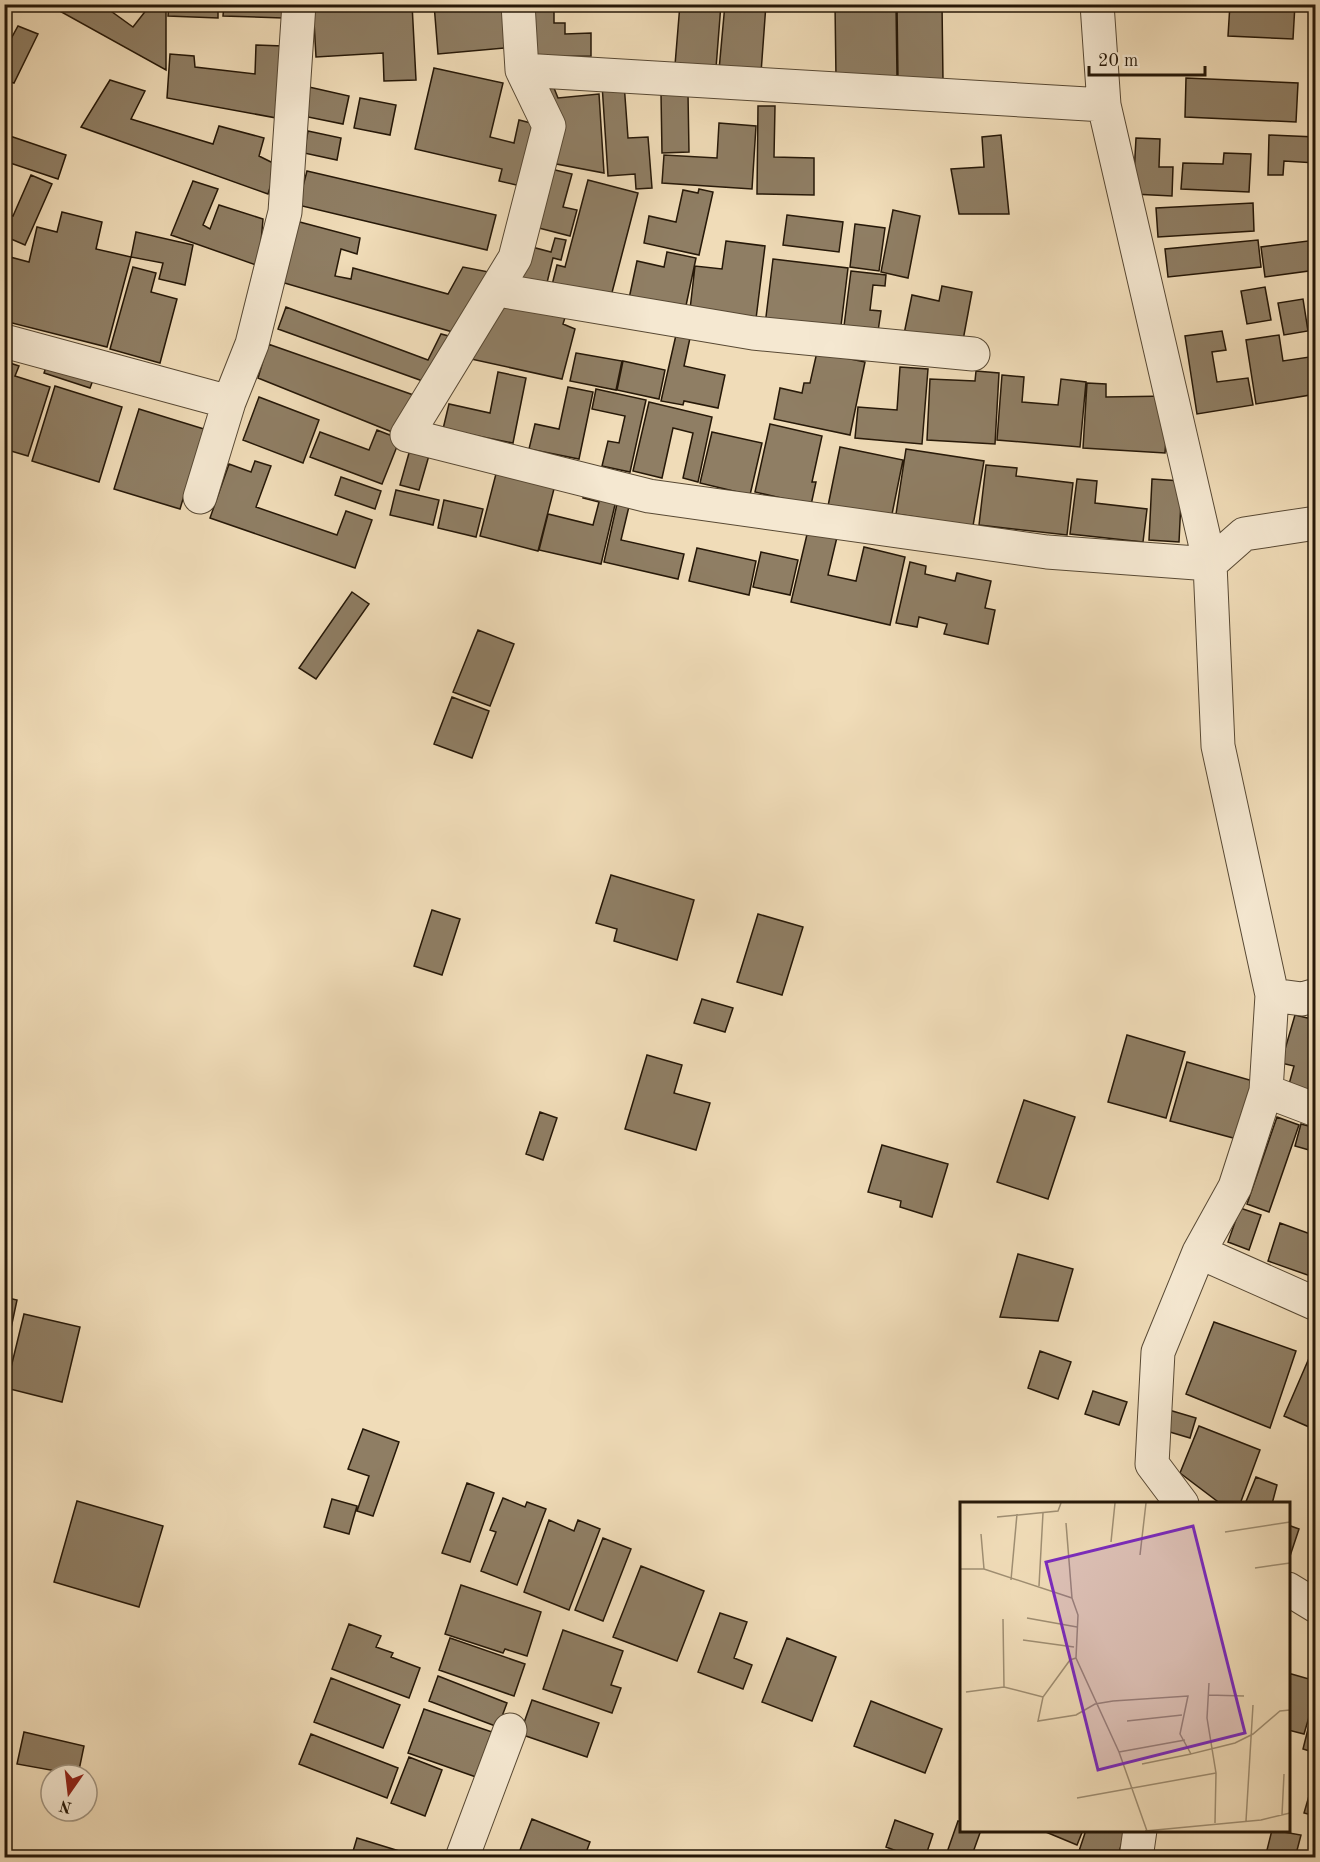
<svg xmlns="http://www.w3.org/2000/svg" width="1320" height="1862" viewBox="0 0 1320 1862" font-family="'Old Standard TT',serif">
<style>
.building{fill:#8f7e64;stroke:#261808;stroke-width:1.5}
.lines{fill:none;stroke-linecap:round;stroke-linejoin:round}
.minor-casing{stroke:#584934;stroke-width:35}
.minor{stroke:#f5e8d1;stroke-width:33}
.inset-road{fill:none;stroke:#9f8e72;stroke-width:1.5}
.view{fill:#7b2cbf;fill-opacity:0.15;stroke:#7b2cbf;stroke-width:3}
.inset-edge{fill:none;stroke:#261808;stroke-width:3}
</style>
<rect width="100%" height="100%" fill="#f0dcb8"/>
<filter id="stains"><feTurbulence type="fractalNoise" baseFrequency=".00333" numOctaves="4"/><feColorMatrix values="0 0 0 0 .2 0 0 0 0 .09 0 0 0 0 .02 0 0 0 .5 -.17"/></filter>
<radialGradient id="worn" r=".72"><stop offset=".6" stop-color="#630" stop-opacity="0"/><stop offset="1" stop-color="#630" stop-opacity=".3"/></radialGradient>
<path class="building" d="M47,4H101L133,27L151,4H166V70Z
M169,4H218V18L168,16Z
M224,4H284L283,18L223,16Z
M313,4H412L416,80L384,81L383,53L316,57Z
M434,4H513L517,47L438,54Z
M680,4H721L716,68L675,65Z
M725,4H766L761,73L719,70Z
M835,4H896L897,77L836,78Z
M897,4H942L943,81H898Z
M1230,4H1295L1293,39L1228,36Z
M525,5H554V23H565V34L591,33V56L526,57Z
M18,26L38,34L14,83L4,80V45L7,46Z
M256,45L283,46L282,119L167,98L170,54L194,56L195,67L255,74Z
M434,68L503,83L490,137L514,143L519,120L543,126L529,188L499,181L502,169L415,149Z
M550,78L558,98L599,94L604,173L546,162L536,83Z
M1186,78L1298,83L1296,122L1185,117Z
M110,80L145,91L131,119L213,144L219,126L264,138L259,156L277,165L268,194L81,127Z
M624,83L628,138L648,137L652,188L636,189L635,174L608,176L602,84Z
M309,87L349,96L343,124L303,116Z
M661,94H688L689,152L662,153Z
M360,98L396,105L390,135L354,128Z
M758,106H775L774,157L814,158V195L757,194Z
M719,123L756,126L752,189L662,183L664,155L717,158Z
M308,131L341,138L337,160L304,153Z
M4,134L66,155L58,179L4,161Z
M1001,135L1009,214H959L951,169L984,167L982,137Z
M1269,135L1316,137V163L1284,161L1283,175H1268Z
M1136,138L1160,139L1159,167H1173L1172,196L1133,194Z
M1224,153L1251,154L1249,192L1181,189L1183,163L1223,164Z
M547,168L572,174L563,207L577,210L570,236L531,226Z
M307,171L496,215L487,250L298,205Z
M31,175L52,184L25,245L4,236V212L13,216Z
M588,180L638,193L609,304L551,289L557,265L565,267Z
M193,181L218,189L203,225L210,229L219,205L263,219L259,266L171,235Z
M699,189L713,192L699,255L644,243L649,216L676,222L683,190L698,193Z
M1253,203L1254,231L1158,237L1156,208Z
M893,210L920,216L908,278L881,272Z
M62,212L102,222L96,249L131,257L107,347L4,321V277L10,257L29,262L37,227L57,232Z
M787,215L843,222L839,252L783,245Z
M296,221L360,238L357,254L341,249L335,276L351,279L353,268L448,294L463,267L499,274L463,335L281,282Z
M855,224L885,228L879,271L850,267Z
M136,232L193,245L185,285L159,279L163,263L131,257Z
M555,238L566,240L561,260L553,258L544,295L516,288L528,246L551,252Z
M1258,240L1261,267L1168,277L1165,249Z
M1316,240V270L1265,277L1261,247Z
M726,241L765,246L755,327L689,318L695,266L722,269Z
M667,252L696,258L683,320L627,308L637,261L664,267Z
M773,259L848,268L840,334L765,325Z
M133,267L156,273L151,292L177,299L160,363L110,349Z
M851,271L886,275L885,286L873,285L870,310L881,311L877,338L843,334Z
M942,286L972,292L961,351L903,339L912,295L939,301Z
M1265,287L1271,320L1247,324L1241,291Z
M498,296L567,311L563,324L575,329L562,379L462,357Z
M1303,299L1308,331L1284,335L1278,303Z
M286,307L428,360L441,334L460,339L431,384L278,329Z
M1222,331L1226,350L1212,352L1217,382L1248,378L1253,405L1197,414L1185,336Z
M676,335L690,338L684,366L725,375L718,408L684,401L683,405L661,401Z
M1279,335L1283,361L1316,356V394L1256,404L1246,340Z
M268,344L422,398L402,436L258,378Z
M817,352L865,362L850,435L774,419L780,388L802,393L804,383H810Z
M576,353L622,361L616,390L570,381Z
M49,359L95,375L90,388L44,373Z
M4,361L19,366L15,376L50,387L28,456L4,449Z
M623,361L665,370L659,399L617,390Z
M900,367L928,369L922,444L855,438L858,407L897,410Z
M976,371L999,373L995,444L927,440L930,379L975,381Z
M498,372L526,378L513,443L443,429L449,404L490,413Z
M1002,375L1024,377L1022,402L1058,405L1061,379L1086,382L1080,447L997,440Z
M1087,383L1106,384V397L1169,396L1165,453L1083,448Z
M55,386L122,407L99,482L32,461Z
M568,387L593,392L579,459L529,449L535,424L559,429Z
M596,389L646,400L630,472L602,466L608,441L619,443L625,416L592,409Z
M259,397L319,420L303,463L243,440Z
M649,402L712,417L698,482L683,478L693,433L673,428L662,478L633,471Z
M139,409L204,429L180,509L114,489Z
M770,424L822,436L812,482H816L811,505L755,492Z
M377,430L400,439L382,484L310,457L320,432L369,450Z
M712,432L762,443L750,495L700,483Z
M411,446L430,452L419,490L400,485Z
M840,447L903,460L891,519L828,506Z
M906,449L984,461L973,526L896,514Z
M255,461L271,466L256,507L337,535L346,511L372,520L355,568L210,518L229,464L251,472Z
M986,465L1017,468L1016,476L1073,483L1067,535L979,525Z
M497,470L555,485L538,551L480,536Z
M341,477L381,491L375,509L335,495Z
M1077,479L1097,481L1095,503L1147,509L1143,542L1070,534Z
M1152,479L1182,481L1179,542L1149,540Z
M586,484L618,492L601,564L539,550L548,514L593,525L599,502L583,498Z
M396,490L439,500L433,525L390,515Z
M619,495L631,498L621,540L684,554L678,579L604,562Z
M444,500L483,509L476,537L438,528Z
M809,526L838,533L828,575L856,581L864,547L905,557L890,625L791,602Z
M697,548L756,561L749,595L689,581Z
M761,552L798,560L790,595L753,587Z
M910,562L926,566L925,574L955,581L957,573L991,581L985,608L995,610L988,644L944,634L947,624L919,617L917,627L896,623Z
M352,592L369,604L316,679L299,668Z
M478,630L514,644L490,706L453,692Z
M452,697L489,711L472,758L434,744Z
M611,875L694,900L677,960L614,941L617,929L596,923Z
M432,910L460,919L442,975L414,966Z
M758,914L803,927L782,995L737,982Z
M702,999L733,1008L725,1032L694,1023Z
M1295,1015L1316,1020V1075L1310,1094L1288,1088L1294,1066L1281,1063Z
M1127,1035L1185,1052L1166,1118L1108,1102Z
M647,1055L682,1065L674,1093L710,1103L696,1150L625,1129Z
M1187,1062L1253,1081L1237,1139L1170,1121Z
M1024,1100L1075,1117L1048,1199L997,1182Z
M540,1112L557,1118L543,1160L526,1154Z
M1277,1117L1299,1125L1269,1212L1247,1204Z
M1301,1124L1316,1128V1152L1295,1146Z
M882,1145L948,1164L932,1217L900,1207L901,1201L868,1192Z
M1240,1208L1261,1215L1249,1250L1228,1242Z
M1280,1223L1316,1236V1278L1268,1261Z
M1018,1254L1073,1269L1058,1321L1000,1317Z
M4,1297L17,1300L7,1347H4Z
M24,1314L80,1327L62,1402L6,1388Z
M1214,1322L1296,1351L1270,1428L1186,1394Z
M1316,1342V1430L1284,1416Z
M1040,1351L1071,1362L1058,1399L1028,1388Z
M1093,1391L1127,1402L1119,1425L1085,1414Z
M1169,1410L1196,1418L1190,1438L1163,1430Z
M1199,1426L1260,1450L1240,1504H1221L1180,1473Z
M363,1429L399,1442L373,1516L357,1511L369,1476L348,1469Z
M1256,1477L1277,1485L1272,1504H1245Z
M467,1483L494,1493L470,1562L442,1553Z
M503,1498L525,1507L527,1502L546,1509L517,1585L481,1571L496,1532L490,1530Z
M332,1499L357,1506L349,1534L324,1527Z
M77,1501L163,1526L139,1607L54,1582Z
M549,1520L574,1531L578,1520L600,1529L569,1610L524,1592Z
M1288,1525L1299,1529L1289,1559L1288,1558Z
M603,1538L631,1549L603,1621L575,1610Z
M641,1566L704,1591L677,1661L613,1637Z
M461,1585L541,1612L527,1656L505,1649L503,1653L445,1634Z
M720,1613L747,1622L734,1658L752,1665L743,1689L698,1672Z
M349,1624L381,1636L376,1647L393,1653L391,1657L420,1668L409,1698L332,1669Z
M563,1630L623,1651L611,1685L621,1688L612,1713L543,1689Z
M450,1638L525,1664L514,1696L439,1670Z
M787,1638L836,1657L812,1721L762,1702Z
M1288,1673L1316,1681V1693L1304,1734L1288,1730Z
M438,1676L507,1703L498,1727L429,1701Z
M331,1678L400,1705L383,1748L314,1722Z
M532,1700L599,1723L587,1757L520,1734Z
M871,1701L942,1729L925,1773L854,1746Z
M424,1709L492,1732L476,1777L408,1753Z
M1310,1721L1316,1723V1753L1303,1749Z
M24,1732L84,1746L78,1775L17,1764Z
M311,1734L398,1768L387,1798L299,1764Z
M409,1757L442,1770L425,1816L391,1803Z
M1316,1772V1816L1304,1813Z
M532,1819L590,1842L584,1858H517Z
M895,1820L933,1834L925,1858H915L886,1847Z
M958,1821L962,1822V1830H981L971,1858H945Z
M1041,1830H1083L1077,1845Z
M1086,1830H1126L1117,1858H1098L1079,1851Z
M1272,1830L1301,1835L1295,1858H1265Z
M357,1838L422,1858H351Z"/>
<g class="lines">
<defs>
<path id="minor" d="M518,4L522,70L549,126L515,258L407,435L649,496L1047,552L1210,564L1244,534L1316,523
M1097,4L1104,105L1210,564L1218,746L1272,995L1266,1091L1235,1187L1199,1252L1158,1352L1152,1464L1182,1504
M522,70L1104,105
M498,290L753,333L973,354
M4,341L229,402
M200,497L229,402L252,344L285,212L299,4
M1272,995L1302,999L1316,995
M1266,1091L1316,1110
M1199,1252L1316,1304
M1288,1589L1316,1606
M462,1858L510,1730
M1136,1858L1140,1830"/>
</defs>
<use href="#minor" class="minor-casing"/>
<use href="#minor" class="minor"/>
</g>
<g transform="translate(960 1502)">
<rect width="330" height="330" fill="#f0dcb8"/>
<path class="inset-road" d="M37,15L98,9L101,1M106,21L112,96L118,113L116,156L159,250L187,329M265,30L330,20M21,32L24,67M151,40L155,1M180,53L186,1M295,66L330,61M0,67H24L112,96M51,78L57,12M79,84L83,11M67,116L117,125M43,117L44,185M63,138L114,145M116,156L110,158L83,195L78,219L116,213L135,202L153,199L228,194L220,232L231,252L275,241L293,232L320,209L330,208M249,181L247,216L256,271L255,321M6,190L44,185L83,195M248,193L284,194M167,219L222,213M159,250L225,238M182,262L231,252M117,296L256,271M322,313L324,272M286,319L293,203M185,329L301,318L330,311"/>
<path class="view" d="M233,24L285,231L138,268L86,60Z"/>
<rect width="330" height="330" class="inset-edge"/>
</g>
<rect width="1320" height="1862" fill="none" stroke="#f0dcb8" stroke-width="24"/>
<rect x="6" y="6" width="1308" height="1850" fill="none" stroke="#261808" stroke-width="3"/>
<rect x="12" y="12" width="1296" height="1838" fill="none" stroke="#261808" stroke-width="1.5"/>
<g transform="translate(69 1793) rotate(194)"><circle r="28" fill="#f5e8d1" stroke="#a29581" stroke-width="1.5"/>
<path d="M0-4.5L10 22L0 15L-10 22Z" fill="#8f2418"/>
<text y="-9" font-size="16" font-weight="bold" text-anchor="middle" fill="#261808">N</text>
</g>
<path d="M1089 66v9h116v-9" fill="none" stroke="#261808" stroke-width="3"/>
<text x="1098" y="66" font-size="18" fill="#261808" stroke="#f5e8d1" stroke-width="4.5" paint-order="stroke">20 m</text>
<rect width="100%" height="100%" filter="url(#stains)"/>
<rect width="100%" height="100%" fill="url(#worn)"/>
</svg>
